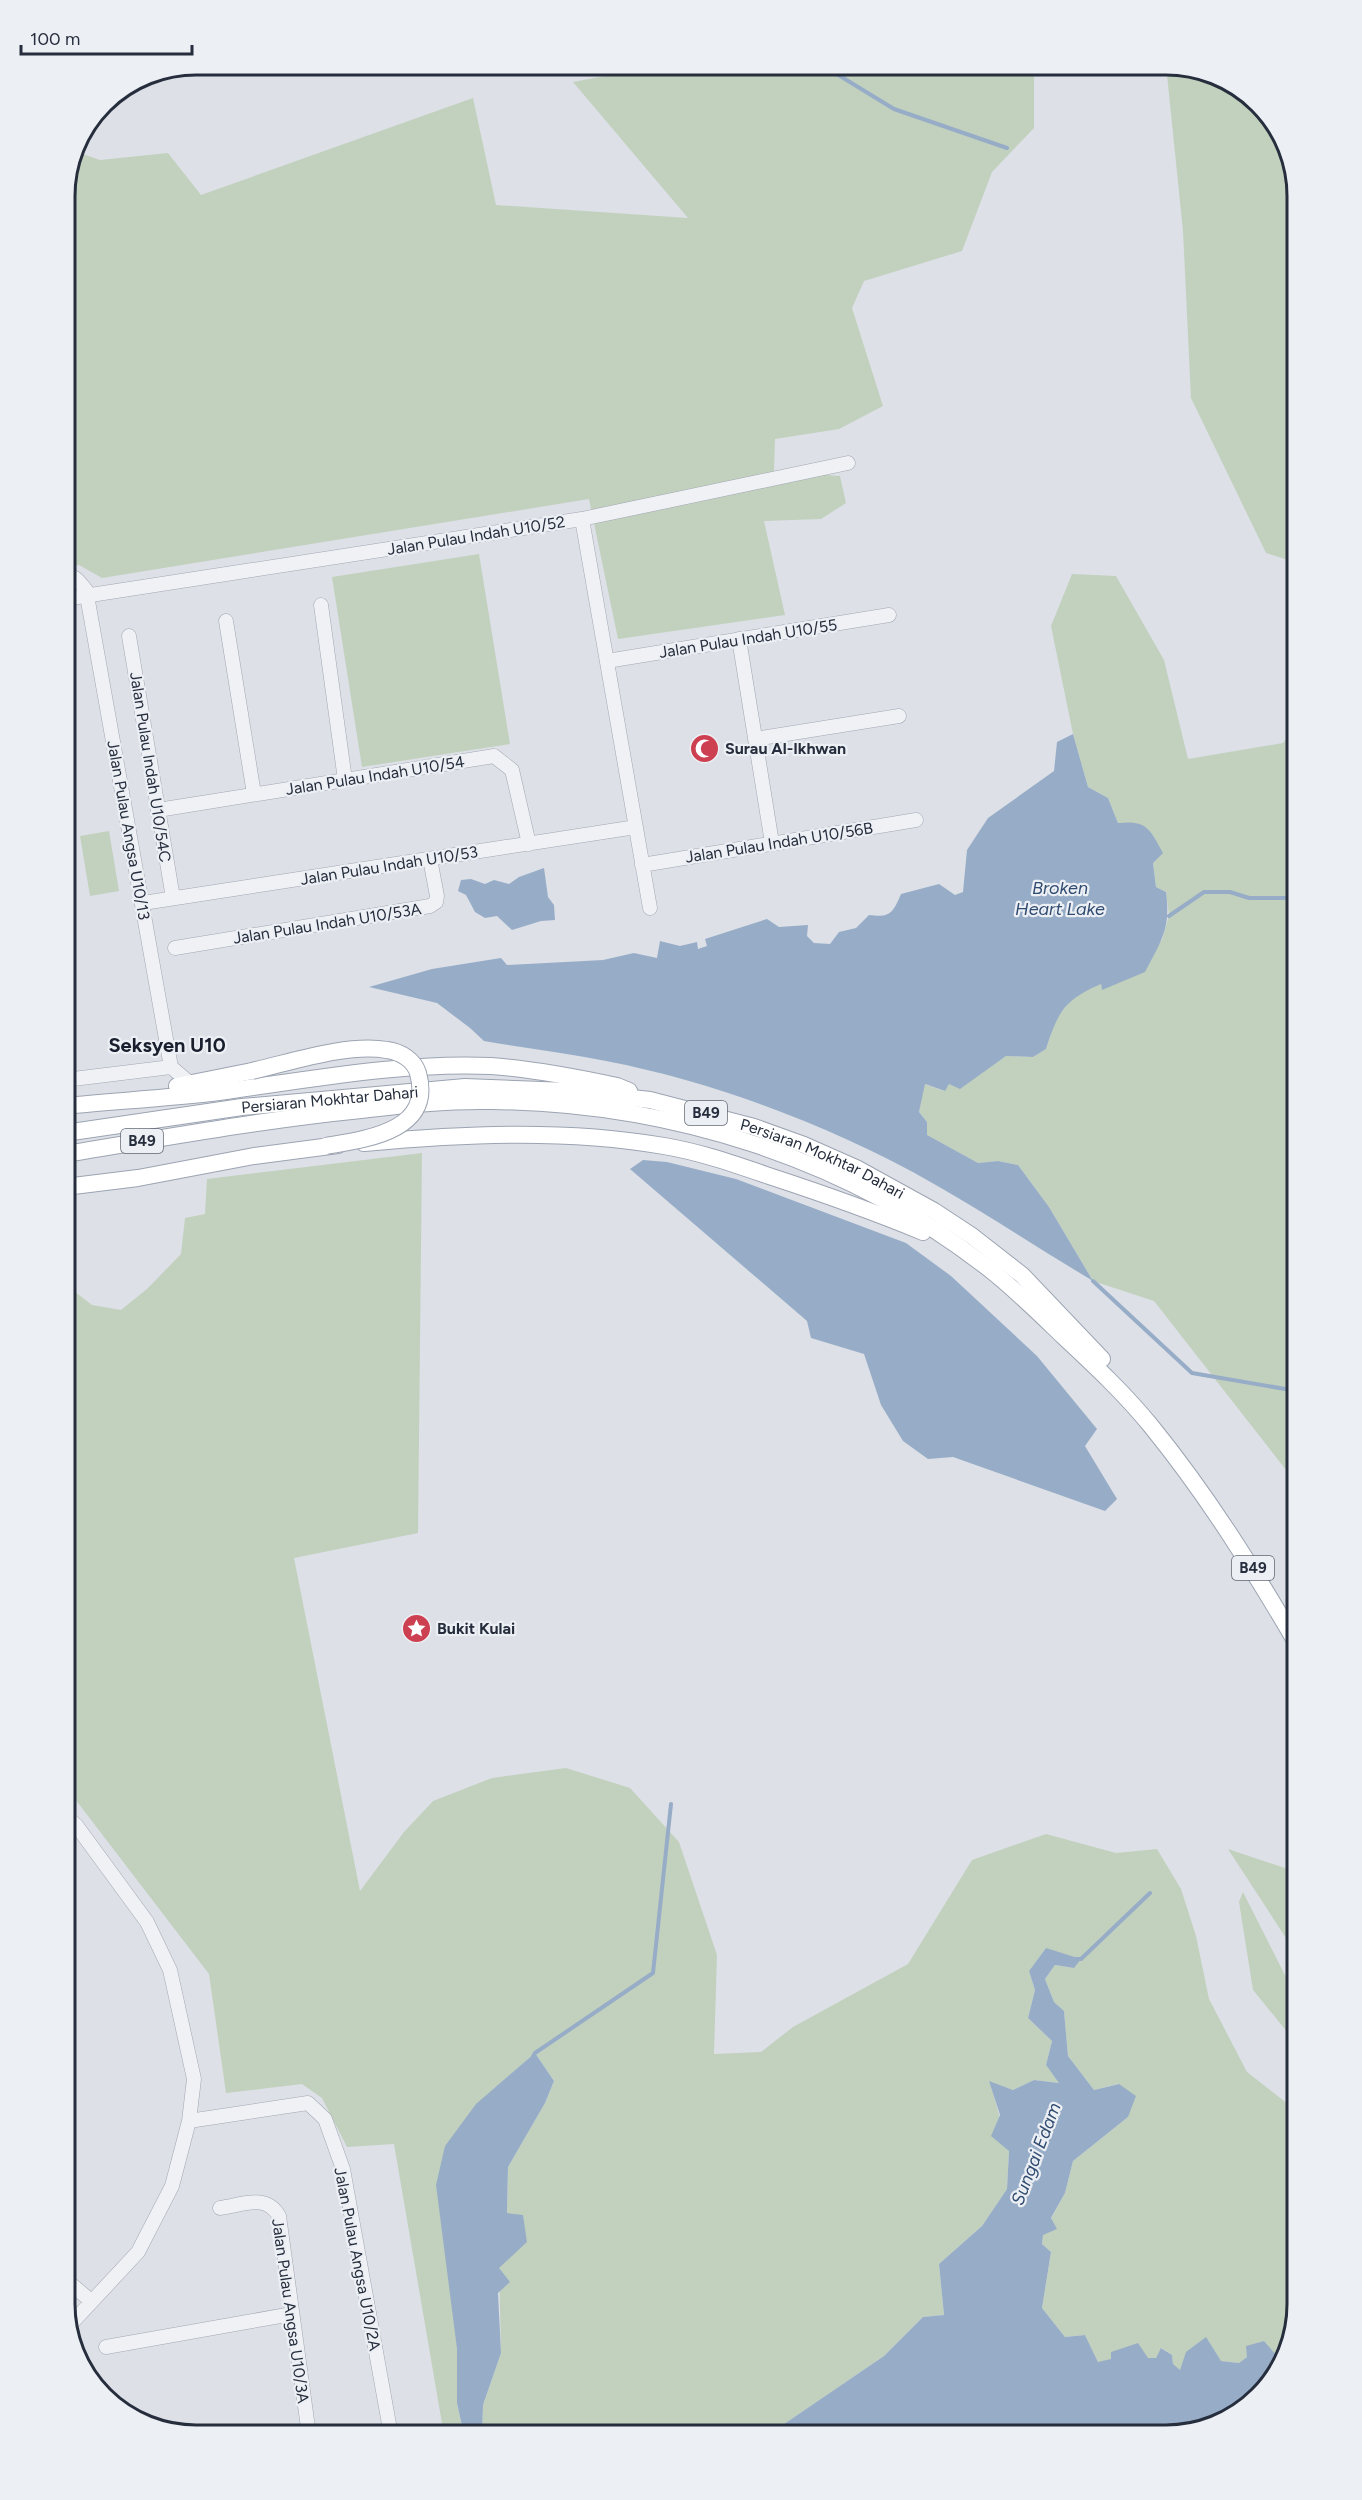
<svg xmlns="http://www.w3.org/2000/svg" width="1362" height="2500" viewBox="0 0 1362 2500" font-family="Figtree,sans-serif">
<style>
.green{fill:#c2d1be}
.water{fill:#97adc7}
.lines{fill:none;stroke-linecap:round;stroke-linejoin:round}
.stream{stroke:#97adc7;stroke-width:4}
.minor-casing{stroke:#a2a7b1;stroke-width:15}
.major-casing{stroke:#9ca4b2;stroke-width:18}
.minor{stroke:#eff1f5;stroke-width:14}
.major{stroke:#fff;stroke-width:16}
.major-bridge-casing{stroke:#9ca4b2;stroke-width:18;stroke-linecap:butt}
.major-bridge{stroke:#fff;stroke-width:16}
.labels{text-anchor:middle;stroke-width:4.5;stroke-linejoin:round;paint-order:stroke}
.shield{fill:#eceff4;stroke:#616874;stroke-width:1.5}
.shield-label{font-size:15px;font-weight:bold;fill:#262e3d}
.street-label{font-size:16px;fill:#262e3d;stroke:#eceff4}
.poi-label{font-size:16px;font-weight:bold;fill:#262e3d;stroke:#eceff4;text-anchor:start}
.water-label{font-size:18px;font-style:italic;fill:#314c71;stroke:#eceff4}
.quarter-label{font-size:20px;font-weight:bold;fill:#191f2e;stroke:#eceff4}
.rim{fill:none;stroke:#262e3d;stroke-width:3}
</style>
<rect width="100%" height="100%" fill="#dde0e7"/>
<path class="green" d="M662,65H1034V128L992,172L962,251L864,281L852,308L883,406L839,429L775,439L774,471L840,476L846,503L821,519L764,521L785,615L618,639L589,499L102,578L79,565L65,567V188L74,151L100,160L168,153L201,195L473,98L496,205L688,218L573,82Z
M1166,65H1175L1246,92L1287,145L1297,196V563L1266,553L1191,398L1183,231Z
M479,554L510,744L362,767L332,577Z
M1072,574L1116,576L1164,660L1188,759L1283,743L1297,725V1484L1154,1301L1093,1281L1049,1207L1018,1165L998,1161L978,1163L926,1135L927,1122L919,1112L924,1084L944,1091L949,1084L989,1067L1006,1056L1033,1057L1046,1049L1056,1019L1075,995L1101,984L1102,989L1162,940L1169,915L1166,892L1156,887L1153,863L1118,823L1108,798L1088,787L1073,734L1051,626Z
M109,831L119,891L90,896L80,836Z
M422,1153L418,1533L294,1558L360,1891L404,1832L433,1801L492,1778L566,1768L630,1788L679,1842L717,1955L714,2054L761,2052L793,2027L908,1964L972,1860L1046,1834L1116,1853L1157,1849L1181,1889L1196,1936L1209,1999L1247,2072L1297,2111V2304L1282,2354L1247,2357L1239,2363L1221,2361L1180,2371L1173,2364L1172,2355L1162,2348L1156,2358L1098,2362L1085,2335L1065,2337L1042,2308L1051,2252L1042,2244L1043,2234L1065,2193L1073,2161L1128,2117L1118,2084L1094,2090L1068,2056L1064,2011L1054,2002L1045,1979L1055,1965L1074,1968L1046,1948L1029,1971L1035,1990L1028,2018L1052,2041L1046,2065L1060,2083L1034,2080L1013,2090L990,2082L1009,2151L1007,2189L982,2226L939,2264L944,2315L923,2317L884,2356L768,2435H482L483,2405L501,2353L499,2268L507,2213L508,2167L545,2103L554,2081L535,2053L477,2104L457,2349V2403L464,2435H444L394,2144L347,2147L322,2098L302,2084L226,2093L209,1974L75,1799L65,1791V1284L92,1305L121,1310L147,1289L181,1254L185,1218L205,1214L207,1179Z
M1228,1849L1297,1872V1955Z
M1243,1892L1290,1985L1297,1989V2044L1253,1990L1239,1902Z
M1223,2416L1222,2421L1217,2425L1185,2432L1200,2420Z"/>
<path class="water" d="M1073,734L1088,787L1108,798L1118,823C1147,820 1150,829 1163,853L1153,863L1156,887L1166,892C1171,929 1161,941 1145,972L1102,990L1101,984C1064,1000 1058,1012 1046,1049L1033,1057L1006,1056L960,1089L949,1084L945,1091L925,1084L919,1112L927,1122V1135L978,1163L998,1161L1018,1165L1049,1207L1093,1281C1013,1233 934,1178 848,1140C771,1105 689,1077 606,1061C566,1053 525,1048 484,1041L470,1028L437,1003L369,987L432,969L501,958L507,965L603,960L634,953L657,958L660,941L680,946L697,942L698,949L707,946L705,939L767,919L779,927L808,925L807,936L814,943L830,944L839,932L856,928L869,915C890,918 893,913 901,894L939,884L955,895L963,892L967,850L988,818L1054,771L1057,742Z
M544,868L548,897L554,905L555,920L541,921L512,930L497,916L485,918L475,912L466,895L458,891L461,880L471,879L485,884L494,880L509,884L519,877Z
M643,1160L667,1162L736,1179L906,1243L951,1276L1037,1356L1097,1429L1085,1446L1117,1499L1105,1511L953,1457L928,1459L903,1441L881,1405L864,1354L811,1338L807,1321L630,1169Z
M1046,1948L1081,1959L1074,1968L1055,1965L1045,1979L1054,2002L1064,2011L1068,2056L1094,2090L1119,2084L1136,2096L1128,2117L1073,2161L1065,2193L1051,2218L1057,2229L1043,2235L1042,2244L1051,2252L1042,2308L1065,2337L1085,2335L1098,2362L1111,2359V2352L1138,2343L1148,2358H1156L1161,2348L1172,2355L1173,2364L1180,2370L1186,2352L1206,2337L1221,2361L1239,2363L1247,2357L1246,2346L1264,2341L1277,2356L1282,2354L1275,2377L1222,2421V2416L1200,2420L1185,2432L1166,2435H768L884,2356L923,2317L944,2315L939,2264L982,2226L1007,2189L1009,2151L991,2136L1000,2115L989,2081L1013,2090L1034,2080L1059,2083L1046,2065L1052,2041L1028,2018L1035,1990L1029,1971Z
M535,2053L554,2081L545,2103L508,2167L507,2213L523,2215L527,2242L499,2268L510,2282L498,2293L501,2353L483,2405L482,2435H464L457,2403V2349L436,2185L445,2146L476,2104Z"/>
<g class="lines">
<path class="stream" d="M822,65L894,109L1007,148
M1169,916L1204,892H1230L1249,898H1297
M1093,1281L1192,1373L1297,1391
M1076,1959H1081L1150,1893
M533,2057L535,2053L653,1973L671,1804"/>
<defs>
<path id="minor" d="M582,519L848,463
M65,576C75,574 80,583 86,590L171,1067L191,1084
M65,599L582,519L650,908
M321,605L345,780
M226,621L254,794
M129,636L173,898
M739,639L772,843
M607,661L889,615
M755,739L899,716
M158,810L494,756L512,770L529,844
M642,865L916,820
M143,903L636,827
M175,948L430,906L436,902L437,896L430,859
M65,1080L171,1067
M65,1816L76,1825L147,1922L170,1970L194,2079L189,2121L172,2186L138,2252L69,2326
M189,2121L308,2103L325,2119L343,2169L391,2435
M220,2208C242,2205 266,2193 279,2216L309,2435
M65,2279L91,2301
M106,2347L292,2314
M289,2435L309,2432"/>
<g id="major">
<path d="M177,1086L252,1071"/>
<path d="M65,1106C116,1101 168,1098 219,1092C307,1080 402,1062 491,1066C533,1069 575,1077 617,1086L629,1091"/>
<path id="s1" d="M65,1133L242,1107L465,1087L568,1091L650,1100L754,1127L804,1145L856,1168L934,1211L972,1236L1022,1275L1102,1359"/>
<path d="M364,1143C463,1134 565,1129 664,1146C700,1152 734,1164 769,1176C821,1193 872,1211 923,1232"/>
<path d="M65,1154C163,1138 261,1120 361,1110C404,1105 448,1100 492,1101C670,1103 847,1158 988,1268C1015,1289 1040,1314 1064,1337C1094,1365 1125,1394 1151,1426C1207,1495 1252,1567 1297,1644"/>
<path d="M65,1187L138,1178L254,1156L338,1145"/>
</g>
</defs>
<use href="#minor" class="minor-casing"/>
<use href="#major" class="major-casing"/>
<use href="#minor" class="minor"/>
<use href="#major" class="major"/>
<defs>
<path id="major-bridge" d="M252,1071C292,1062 347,1043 387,1050C401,1052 414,1060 418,1073C434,1131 367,1139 326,1146"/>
</defs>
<use href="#major-bridge" class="major-bridge-casing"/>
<use href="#major-bridge" class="major-bridge"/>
</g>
<defs>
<symbol id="mosque-disc" viewBox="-11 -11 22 22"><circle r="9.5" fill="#cd4052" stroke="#eceff4"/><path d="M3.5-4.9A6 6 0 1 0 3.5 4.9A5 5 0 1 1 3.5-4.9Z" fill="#fff"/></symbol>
<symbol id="sight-disc" viewBox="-11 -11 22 22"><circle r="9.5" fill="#cd4052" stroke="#eceff4"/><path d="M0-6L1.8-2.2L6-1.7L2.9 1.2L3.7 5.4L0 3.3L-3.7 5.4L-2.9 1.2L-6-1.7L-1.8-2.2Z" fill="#fff"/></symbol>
</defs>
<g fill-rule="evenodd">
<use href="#mosque-disc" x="688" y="732" width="33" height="33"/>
<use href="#sight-disc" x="400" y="1612" width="33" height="33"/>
</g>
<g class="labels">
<g class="shield">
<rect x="685" y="1101" width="42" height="24" rx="4.5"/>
<rect x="121" y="1129" width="42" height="24" rx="4.5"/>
<rect x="1232" y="1556" width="42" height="24" rx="4.5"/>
</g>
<g class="shield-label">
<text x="706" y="1118">B49</text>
<text x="142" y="1146">B49</text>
<text x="1253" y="1573">B49</text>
</g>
<g class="street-label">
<text transform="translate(476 535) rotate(-9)" y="6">Jalan Pulau Indah U10/52</text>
<text transform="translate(748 638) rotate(-9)" y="6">Jalan Pulau Indah U10/55</text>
<text transform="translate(151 767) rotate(81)" y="6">Jalan Pulau Indah U10/54C</text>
<text transform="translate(375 775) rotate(-9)" y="6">Jalan Pulau Indah U10/54</text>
<text transform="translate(129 830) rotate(80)" y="6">Jalan Pulau Angsa U10/13</text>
<text transform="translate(779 842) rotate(-9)" y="6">Jalan Pulau Indah U10/56B</text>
<text transform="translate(389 865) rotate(-9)" y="6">Jalan Pulau Indah U10/53</text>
<text transform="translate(327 923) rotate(-9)" y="6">Jalan Pulau Indah U10/53A</text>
<text dy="6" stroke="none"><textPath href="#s1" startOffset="267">Persiaran Mokhtar Dahari</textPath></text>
<text dy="6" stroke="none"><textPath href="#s1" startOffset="771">Persiaran Mokhtar Dahari</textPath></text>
<text transform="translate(358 2259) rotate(79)" y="6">Jalan Pulau Angsa U10/2A</text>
<text transform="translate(291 2311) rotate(82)" y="6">Jalan Pulau Angsa U10/3A</text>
</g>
<g class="poi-label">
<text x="725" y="754">Surau Al-Ikhwan</text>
<text x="437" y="1634">Bukit Kulai</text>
</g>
<g class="water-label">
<text x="1060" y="894">Broken<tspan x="1060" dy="21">Heart Lake</tspan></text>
<text transform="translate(1036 2154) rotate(-69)" y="6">Sungai Edam</text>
</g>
<g class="quarter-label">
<text x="167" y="1052">Seksyen U10</text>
</g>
</g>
<path d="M0 0H1362V2500H0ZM196 75H1166A121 121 0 0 1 1287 196V2304A121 121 0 0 1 1166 2425H196A121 121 0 0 1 75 2304V196A121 121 0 0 1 196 75Z" fill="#eceff4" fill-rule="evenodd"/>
<path class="rim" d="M196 75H1166A121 121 0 0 1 1287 196V2304A121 121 0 0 1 1166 2425H196A121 121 0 0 1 75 2304V196A121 121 0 0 1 196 75Z"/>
<path d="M21 45v9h171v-9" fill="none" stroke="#262e3d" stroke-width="3"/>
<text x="30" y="45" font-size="18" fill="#262e3d" stroke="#eceff4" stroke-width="4.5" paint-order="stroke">100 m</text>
</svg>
